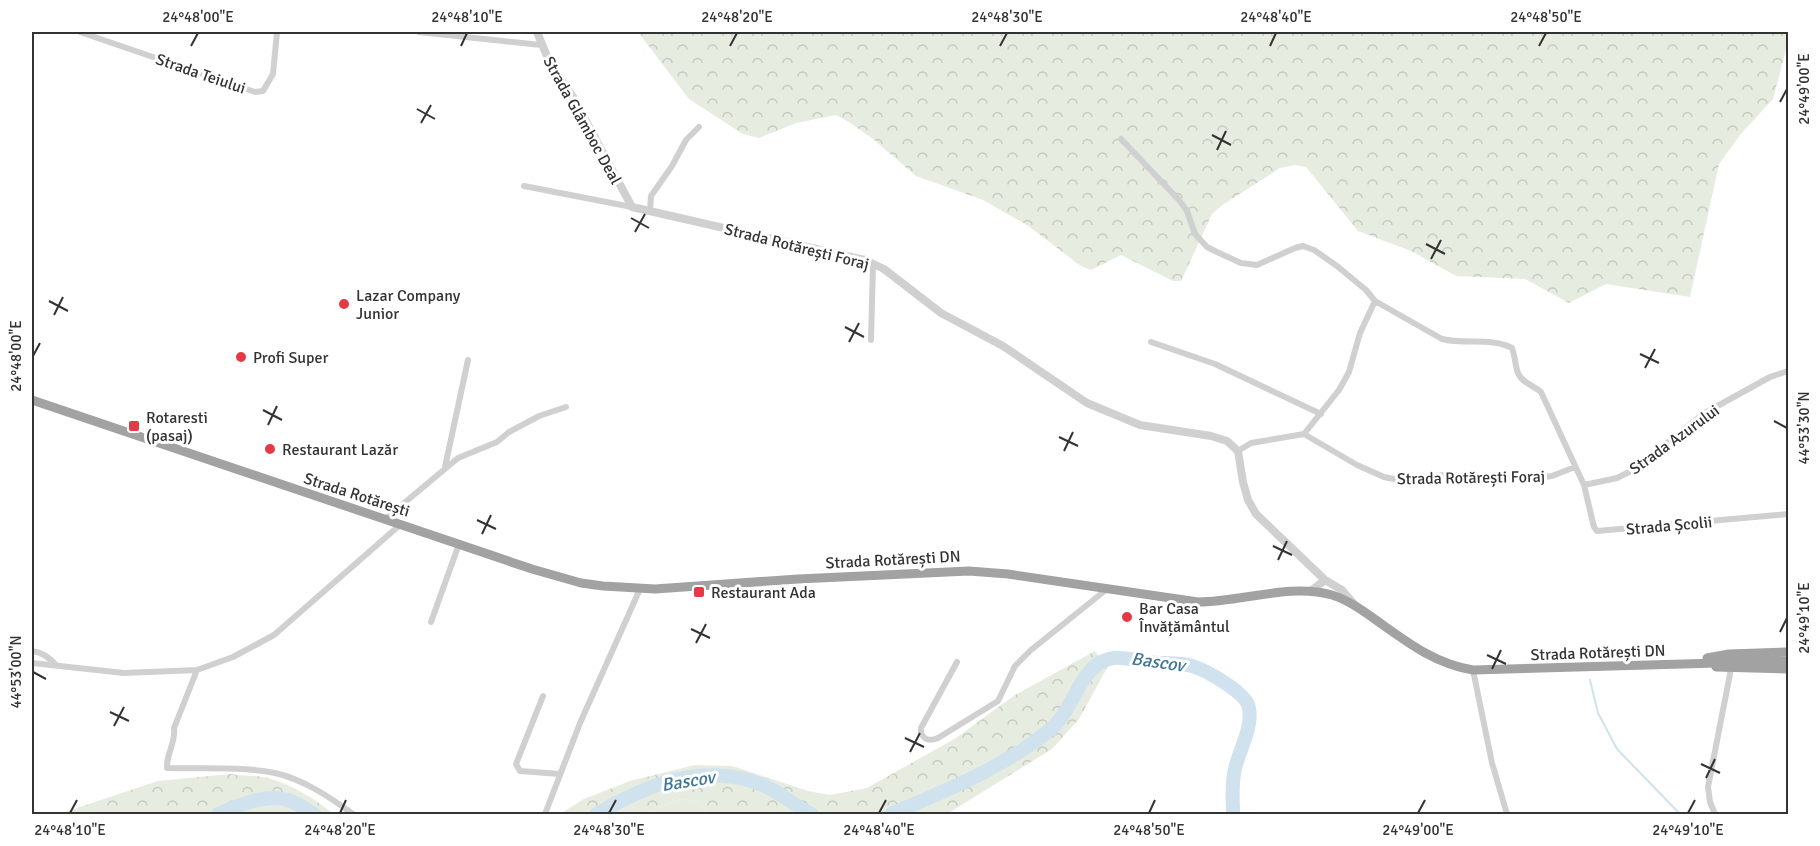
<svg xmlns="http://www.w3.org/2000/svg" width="1820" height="846" viewBox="0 0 1820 846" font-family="Signika,sans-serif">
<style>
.green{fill:#e6ecdf}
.forest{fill:url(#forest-crowns)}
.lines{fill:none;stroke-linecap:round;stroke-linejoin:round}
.stream{stroke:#cfe2ee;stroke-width:2}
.river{stroke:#cfe2ee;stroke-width:14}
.minor{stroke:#d0d0d0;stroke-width:6}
.tertiary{stroke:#d0d0d0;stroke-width:8}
.trunk{stroke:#a2a2a2;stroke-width:9}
.ticks{fill:none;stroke:#333;stroke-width:2}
.poi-dot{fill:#e63946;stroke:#fff;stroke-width:2}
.labels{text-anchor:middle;stroke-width:6;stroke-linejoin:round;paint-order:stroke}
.street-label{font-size:16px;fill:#333;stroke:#fff}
.poi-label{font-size:16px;fill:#333;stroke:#fff;text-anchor:start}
.water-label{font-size:18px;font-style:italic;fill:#3f7597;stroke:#fff}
.neatline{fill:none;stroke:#333;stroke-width:2}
.ticks-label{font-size:15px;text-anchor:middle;fill:#333}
</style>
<defs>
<pattern id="forest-crowns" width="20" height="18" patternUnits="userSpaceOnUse" patternTransform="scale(1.5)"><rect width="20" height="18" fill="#e6ecdf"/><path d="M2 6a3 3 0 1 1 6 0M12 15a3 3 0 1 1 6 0" fill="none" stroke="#c6cbc0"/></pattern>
</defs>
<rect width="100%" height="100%" fill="#fff"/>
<path class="green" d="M681,799L699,803L709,814H644Z"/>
<path class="forest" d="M638,32H1788V42L1773,99L1740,135L1719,164L1690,297L1606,284L1569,303L1525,279L1456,276L1411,251L1358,231L1306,167L1295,165L1280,168L1221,206L1212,214L1181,281H1173L1121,255L1091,270L1081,266L1027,225L983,200L916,176L873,139L849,122L836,115L796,123L759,138L743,134L689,99Z
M1095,651L1107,668L1079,719L1052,749L947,814H709L699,803L681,799L644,814H560L584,799L630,781L695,765L732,766L808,791L830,795L867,788L956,738L1015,695Z
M230,774C242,776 256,775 268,778C291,784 316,800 334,814H59L158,781Z"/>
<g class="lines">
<path class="stream" d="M1590,680L1598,713L1617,749L1680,814"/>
<path class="river" d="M218,814C240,805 269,791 293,802C300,805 307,810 314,814
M597,814C646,785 702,762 760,784C779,791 794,805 811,814
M891,814C945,791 1005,767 1051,729C1072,711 1076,680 1099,663C1104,660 1114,657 1120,658C1129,658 1138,661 1147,662C1162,664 1178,662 1192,666C1206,670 1247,693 1249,708C1253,728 1239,750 1235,769C1231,784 1233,799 1233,814"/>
<path class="minor" d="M80,32L255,92L263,91L273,74L277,32
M419,32L541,45
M1121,139L1179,200L1187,211L1195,234L1207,247L1217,252L1241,263L1257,265L1295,248L1303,246L1314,250L1337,266L1366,290L1375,301L1442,339C1464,345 1492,337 1512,348C1515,356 1515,365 1518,373C1521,382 1534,386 1541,392L1584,485L1594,527L1597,531L1788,514
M524,186L632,207
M650,211L651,196L672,166L686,140L699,127
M871,340L873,264
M1151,342L1215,364L1321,414
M1304,434L1339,390L1349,372L1360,333L1375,301
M1238,451L1251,443L1304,434L1357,465L1384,477L1394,479L1446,475L1536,478L1552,476L1575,467
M445,467L468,360
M1584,485L1617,478L1635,469L1703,414L1770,377L1788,371
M385,519L458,458L497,442L509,432L539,416L566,407
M431,622L459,544
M32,651C42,652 50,658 57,666
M957,662L921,728V733C925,741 931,741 938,738L998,701L1015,666L1031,650L1107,589
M32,663L124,673L197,670
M1473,670L1492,763L1507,814
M543,696L516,764L520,771L560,774
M353,814C331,798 303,779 275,773C240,766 202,769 167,768C166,753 176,744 174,728L197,670L233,657L274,635L401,524
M545,814L580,723L640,589
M1715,814L1710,802L1708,787L1731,669"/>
<path class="tertiary" d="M537,32L549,61L573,97L632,207L865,260L884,269L941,313L1003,346L1087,403L1140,425L1211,436L1227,441L1238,451L1243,482L1248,500L1256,514L1325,580L1342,590L1355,605
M1311,591L1325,580"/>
<path class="trunk" d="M32,400L532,569L581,583L603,586L655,589L798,579L969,571L1008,574L1198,602C1242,602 1289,583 1332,595C1348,600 1362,610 1376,620C1407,642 1435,664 1473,670L1788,661
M1707,658L1729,654L1788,652
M1716,667L1788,669"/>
</g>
<path class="ticks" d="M191,46L198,33M461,46L467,33M730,46L737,33M1000,46L1007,33M1270,46L1276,33M1539,46L1546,33M1780,102L1787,89M417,109L435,119M421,123L431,105M1212,135L1231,145M1217,150L1226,131M631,218L649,228M635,232L645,214M1426,244L1445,254M1431,259L1441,240M49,301L68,311M54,315L63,297M845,327L864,337M849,342L859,323M1640,354L1659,363M33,356L40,343M1645,368L1655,349M263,410L282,420M1774,421L1787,428M268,425L277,406M1059,437L1078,446M1064,451L1073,432M477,520L496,529M482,534L491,515M1273,546L1292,555M1278,560L1287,541M691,629L710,638M1780,632L1787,618M696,643L706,624M1487,655L1506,664M1492,669L1501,650M33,672L46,679M110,712L129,721M114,726L124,707M905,738L924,747M910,752L920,733M1701,764L1720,773M1706,778L1715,759M70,813L77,800M340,813L346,800M609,813L616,800M879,813L886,800M1149,813L1155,800M1418,813L1425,800M1688,813L1695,800"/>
<g class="poi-dot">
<circle cx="344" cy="304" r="6"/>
<circle cx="241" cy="357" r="6"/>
<rect x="128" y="420" width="12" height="12" rx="3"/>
<circle cx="270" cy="449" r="6"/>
<rect x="693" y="586" width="12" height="12" rx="3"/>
<circle cx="1127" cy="617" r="6"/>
</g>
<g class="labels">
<g class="street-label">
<text transform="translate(201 73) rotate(19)" y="6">Strada Teiului</text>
<text transform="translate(583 120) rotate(61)" y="6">Strada Glâmboc Deal</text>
<text transform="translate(797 246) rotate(14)" y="6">Strada Rotărești Foraj</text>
<text transform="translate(1674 439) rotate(-36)" y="6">Strada Azurului</text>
<text transform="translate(1471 477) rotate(-1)" y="6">Strada Rotărești Foraj</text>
<text transform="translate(357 494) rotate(18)" y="6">Strada Rotărești</text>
<text transform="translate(1669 525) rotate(-5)" y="6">Strada Școlii</text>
<text transform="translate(893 559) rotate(-3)" y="6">Strada Rotărești DN</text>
<text transform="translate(1598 652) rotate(-2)" y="6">Strada Rotărești DN</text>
</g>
<g class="poi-label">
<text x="356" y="301">Lazar Company<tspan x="356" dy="18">Junior</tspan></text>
<text x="253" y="363">Profi Super</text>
<text x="146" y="423">Rotaresti<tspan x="146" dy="18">(pasaj)</tspan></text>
<text x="282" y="455">Restaurant Lazăr</text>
<text x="711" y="598">Restaurant Ada</text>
<text x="1139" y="614">Bar Casa<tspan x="1139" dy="18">Învățământul</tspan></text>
</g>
<g class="water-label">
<text transform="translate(1158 662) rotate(8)" y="6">Bascov</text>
<text transform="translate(688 781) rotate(-9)" y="6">Bascov</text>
</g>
</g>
<rect width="1820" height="846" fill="none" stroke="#ffffff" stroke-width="66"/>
<rect x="33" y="33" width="1754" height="780" class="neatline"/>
<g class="ticks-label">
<text x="198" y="22">24°48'00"E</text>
<text x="467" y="22">24°48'10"E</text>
<text x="737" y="22">24°48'20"E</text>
<text x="1007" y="22">24°48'30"E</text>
<text x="1276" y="22">24°48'40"E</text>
<text x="1546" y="22">24°48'50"E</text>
<text transform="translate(1804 89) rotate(-90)" y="5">24°49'00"E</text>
<text transform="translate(16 356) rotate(-90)" y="5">24°48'00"E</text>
<text transform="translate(1804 428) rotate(-90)" y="5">44°53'30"N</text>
<text transform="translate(1804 618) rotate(-90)" y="5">24°49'10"E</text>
<text transform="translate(16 672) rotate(-90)" y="5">44°53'00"N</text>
<text x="70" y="835">24°48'10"E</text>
<text x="340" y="835">24°48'20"E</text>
<text x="609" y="835">24°48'30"E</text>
<text x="879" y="835">24°48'40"E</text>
<text x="1149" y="835">24°48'50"E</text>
<text x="1418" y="835">24°49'00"E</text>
<text x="1688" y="835">24°49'10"E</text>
</g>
</svg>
